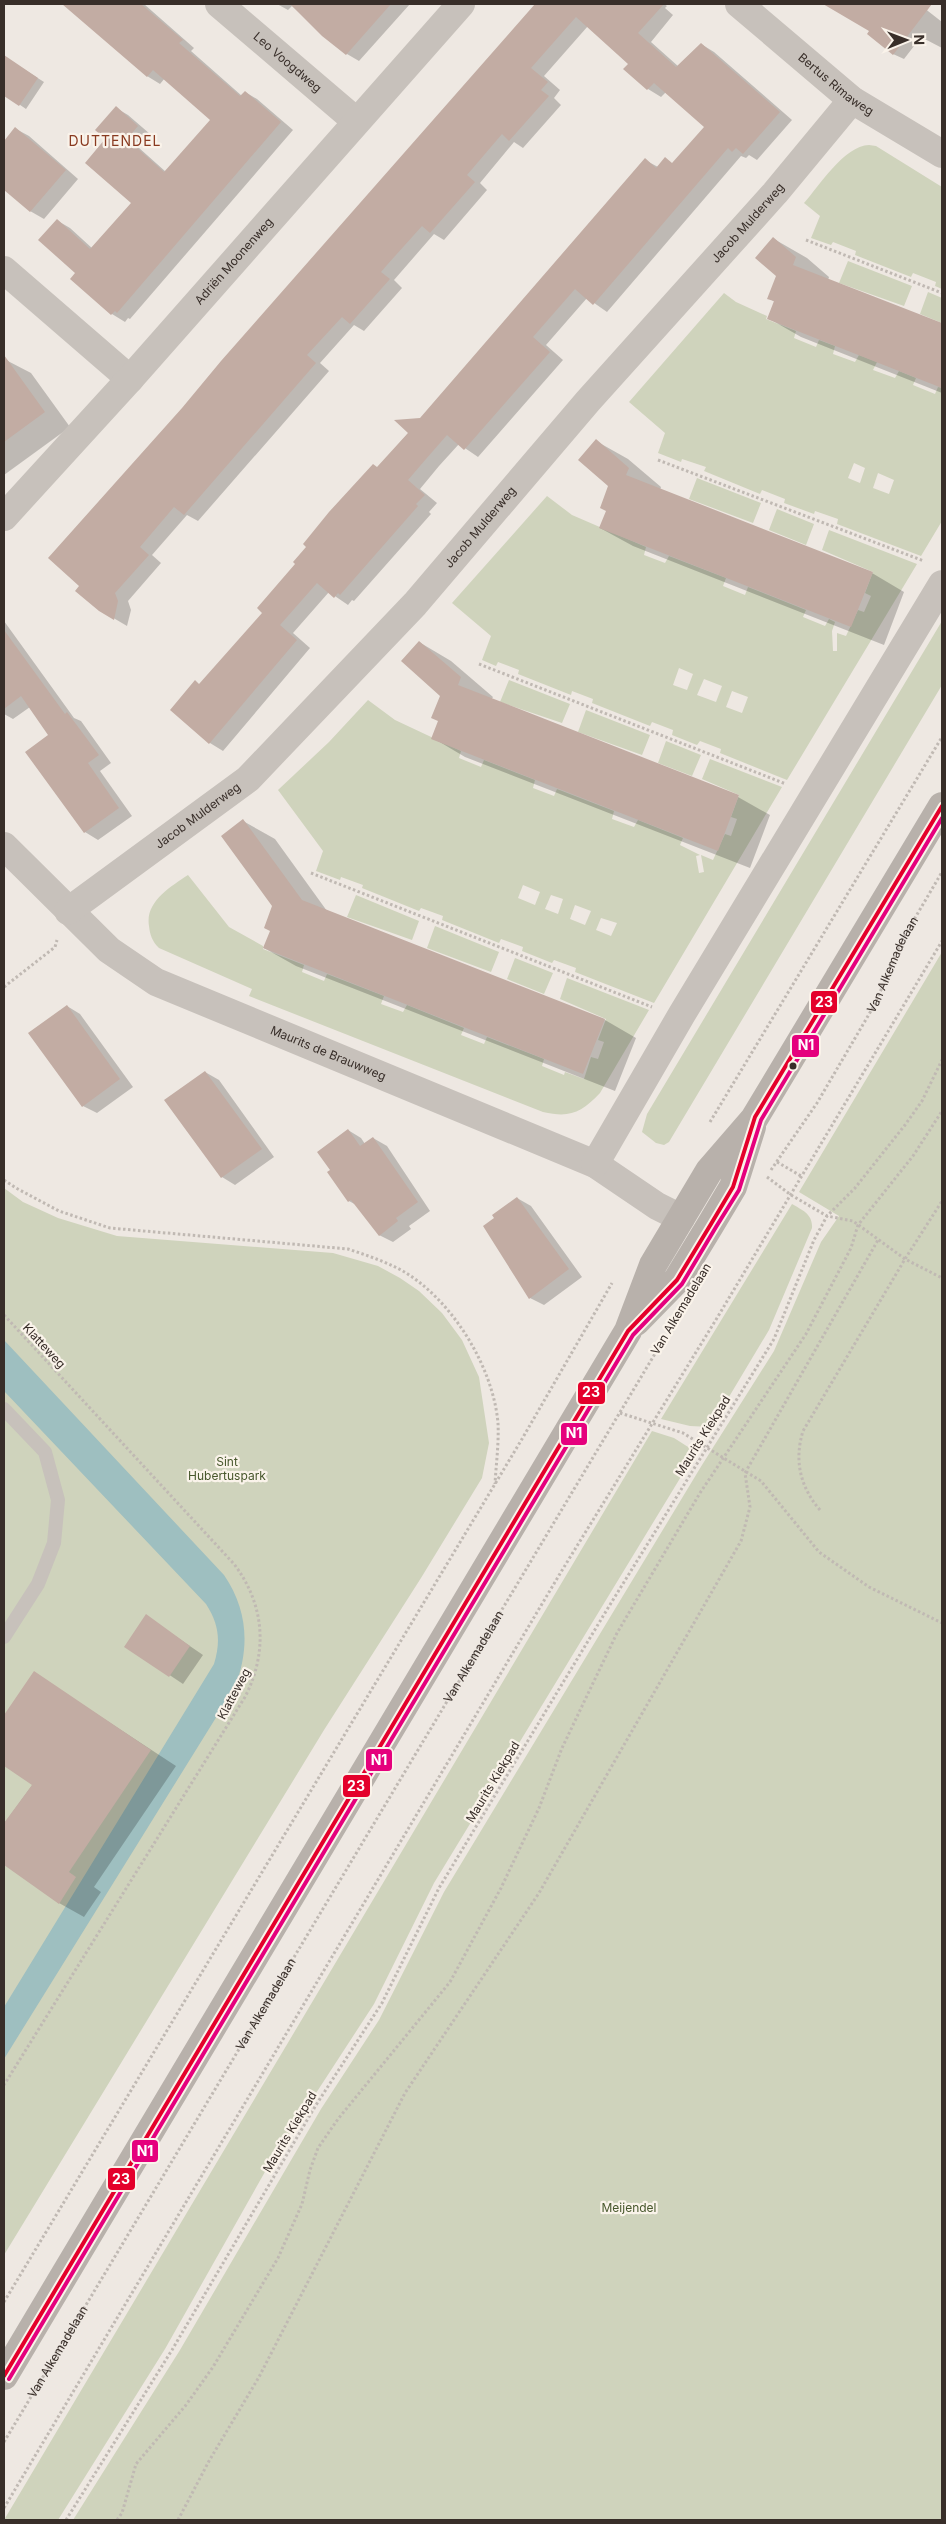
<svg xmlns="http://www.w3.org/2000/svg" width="946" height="2524" viewBox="0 0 946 2524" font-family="Inter,sans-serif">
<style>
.green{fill:#cfd3bc;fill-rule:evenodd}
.water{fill:#9ebfc0}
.shadow{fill:#0003}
.building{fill:#c2aca3}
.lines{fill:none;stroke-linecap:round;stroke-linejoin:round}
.path{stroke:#c0b9b3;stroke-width:3;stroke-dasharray:2.5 2.5;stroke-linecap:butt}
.service{stroke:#c7c1bb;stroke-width:14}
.minor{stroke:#c7c1bb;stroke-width:28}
.secondary{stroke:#b8b1ab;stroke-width:28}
.bus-1-casing{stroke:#faf3ea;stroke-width:8}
.bus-2-casing{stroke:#faf3ea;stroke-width:8}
.bus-1{stroke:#e4002b;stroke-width:4}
.bus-2{stroke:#e5007d;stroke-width:4}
.bus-dot{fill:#382e29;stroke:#faf3ea;stroke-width:2}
.labels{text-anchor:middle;stroke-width:4.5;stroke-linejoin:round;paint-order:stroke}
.street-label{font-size:12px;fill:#382e29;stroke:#faf3ea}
.park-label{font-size:12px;fill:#47572c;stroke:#faf3ea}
.neighbourhood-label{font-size:14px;letter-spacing:1px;fill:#893a20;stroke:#faf3ea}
.line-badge{stroke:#faf3ea;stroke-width:2}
.badge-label{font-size:14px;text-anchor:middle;font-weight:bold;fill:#fff}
</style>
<rect width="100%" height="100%" fill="#eee8e2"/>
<path class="green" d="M869,145L876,146L942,187V289L935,286L936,282L913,273L911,277L855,255L856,251L833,242L831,245L811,238L820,216L804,203C820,185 844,146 869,145Z
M848,261L912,286L904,306L839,283Z
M928,292L942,298V323L920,314Z
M724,293L736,302L767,316L766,319L796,331L794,338L816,347L819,340L835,346L833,354L855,362L859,355L877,362L873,370L895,378L899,371L916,378L913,385L935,394L938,387L942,388V521L921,556L837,524L838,519L815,511L814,514L784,503L785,499L762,490L760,494L704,471L706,467L682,459L681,462L658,453L665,433L629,402ZM854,463L865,468L860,483L848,478ZM878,473L894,480L889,494L873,488Z
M697,478L761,503L753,523L689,499Z
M547,496L572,515L646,547L644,555L665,563L669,556L726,578L723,586L745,595L748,587L806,610L803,617L825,626L829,619L835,622L832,631L833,651H837V633L846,636L858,610L864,612L871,596L865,593L873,572L822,550L829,530L917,564L787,780L720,753L721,749L700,741L697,745L672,735L673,730L652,722L650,726L592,703L593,699L572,691L571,695L518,674L519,670L498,662L496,666L482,660L491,636L452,603ZM679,668L693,674L687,690L673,685ZM704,679L722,686L716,702L697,695ZM732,691L748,697L742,713L726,707Z
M777,509L814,524L806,545L769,530Z
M942,621V685L669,1142L664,1145L656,1143L642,1132L647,1114Z
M509,680L570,704L562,723L500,702Z
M368,700L395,720L461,751L459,758L481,767L484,760L535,780L533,788L554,796L557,789L614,811L612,819L634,827L638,820L683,838L680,845L700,855L696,856L699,873L704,872L701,855L713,860L725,834L731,836L737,819L731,817L739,795L702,779L710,759L782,787L654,1003L575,972L576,968L554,960L552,963L522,951L523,947L501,939L499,943L442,920L443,916L421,908L419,911L362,888L363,885L341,877L340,880L316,871L323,851L278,790L329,742ZM523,885L540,892L535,905L518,898ZM551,895L563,899L558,914L545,909ZM575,905L591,911L585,925L570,919ZM601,918L617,923L611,936L596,930Z
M586,710L650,735L642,755L578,732Z
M666,741L701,755L692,776L658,763Z
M188,875L229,927L263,946V949L304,965L302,972L324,981L327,974L384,996L381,1004L403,1012L407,1005L464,1028L461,1035L484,1044L487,1037L544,1059L542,1066L564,1075L565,1072L584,1079L591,1057L598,1059L604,1042L598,1040L606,1019L560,999L567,978L649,1010L600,1093C581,1113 570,1118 543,1112L259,1000L249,996L252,989L159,948C152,941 150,935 149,926C145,902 170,887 188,875Z
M356,895L419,921L412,940L347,917Z
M435,926L499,952L491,972L427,948Z
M942,952V2520H73L180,2350L321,2109L379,2020L444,1892L702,1465L774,1351L821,1242L839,1216L799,1192Z
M515,958L553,973L544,994L507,979Z
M4,1188L23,1202L58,1218L117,1236L333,1253L378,1266L400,1278L419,1291L442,1313L462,1340L479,1377L489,1443L482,1478L421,1578L324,1730L4,2255Z
M792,1204C802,1210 813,1214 812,1228L769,1330L711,1427L690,1426L661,1419Z
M652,1431L674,1438L696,1452L434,1883L374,2004L266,2170L165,2349L58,2520H4Z"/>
<path class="water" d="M4,1340L224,1575C248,1610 250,1648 235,1687L4,2059V2007L214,1664C221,1641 219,1624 206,1604L4,1391Z"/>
<path class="shadow" d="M69,4H144L194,48L191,51L242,96L245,92L257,99L293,130L130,319L128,318L125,322L112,314L71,279L77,273L58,221L70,228L93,249L133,202L107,139L116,108L128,115L150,134L138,147L166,172L212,120L165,78L160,84L147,76L67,7Z
M277,4H410L359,61L347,54L292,6L288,10Z
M541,4H664L667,6L665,8L673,15L651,42L679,67L701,44L714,52L792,120L757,160L749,155L746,158L741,156L607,312L587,298L546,345L563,360L478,457L459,444L439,466L420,489L437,503L429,512L431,514L354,601L352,600L348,605L329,592L293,633L310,648L223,751L210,743L195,682L200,685L264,613L378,468L645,160L658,167L665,159L673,164L706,127L666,92L661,97L648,89L625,69L630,63L588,26L544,76L560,90L554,98L561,105L523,148L514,142L480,183L487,190L444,240L434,234L401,272L394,280L402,288L364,331L354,325L320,363L329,371L198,521L187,515L152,555L161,563L128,601L131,610L127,626L100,610L77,590Z
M846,4H919L942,22V48L921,37L904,59L893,54L871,30L840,12Z
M11,61L44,82L26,109L4,94V71Z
M16,129L29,136L78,179L44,219L30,211L4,188V143Z
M774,239L807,258L829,277L828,280L942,325V393L801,337L768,318L775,302L768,298L778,276Z
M4,359L31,373L70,427L4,475Z
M596,441L628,459L661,487L660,490L872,573L904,592L884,645L633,546L600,528L607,511L609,486Z
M4,621L74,718L81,721L111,763L100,771L132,816L98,840L85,832L50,735L30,707L13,719L4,714Z
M419,642L451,661L493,697L491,700L738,797L770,815L750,868L465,757L433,738L439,721L442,696Z
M243,821L275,839L327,911L605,1020L636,1038L615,1091L296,966L264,948L271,931L274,906Z
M67,1006L80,1014L133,1087L97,1113L83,1106Z
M205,1072L219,1080L274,1157L235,1185L222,1177Z
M348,1130L361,1138L365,1144L373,1138L387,1146L430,1211L409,1226L411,1229L393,1242L379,1235L358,1206L349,1201L332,1170Z
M517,1198L531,1206L582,1277L544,1305L530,1298Z
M146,1616L203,1655L183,1684L126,1646Z
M34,1673L176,1766L94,1887L101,1892L84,1917L59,1903L4,1863V1824L33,1784L4,1765V1717Z"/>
<path class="building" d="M62,4H141L183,40L179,43L240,96L245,91L281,122L117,313L115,311L111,315L70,279L75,273L38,240L57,219L90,249L131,203L85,163L105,139L95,130L116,106L138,126L127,139L164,172L210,120L153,70L147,77Z
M290,4H391L346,55L322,36Z
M535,4H664L638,33L676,67L701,43L780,112L743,154L736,148L732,152L728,148L593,305L575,289L533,337L550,352L464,450L447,435L426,459L408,480L425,495L416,504L418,506L340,595L338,593L334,598L317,583L280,625L297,640L209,744L170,710L195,680L199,684L262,613L257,608L295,564L293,562L306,547L303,544L329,512L373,464L377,467L408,433L394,420L420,418L645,158L656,168L665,157L672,163L704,127L654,83L647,90L623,69L628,64L576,17L531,68L548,82L541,90L549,96L509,141L502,134L467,175L475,182L430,233L422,226L387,265L381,272L390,279L350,324L342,317L307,355L316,363L184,515L174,507L140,547L149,555L115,593L118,601L114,620L99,611L75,591L79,586L48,558L182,408L221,361Z
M823,4H932L893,55L867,34L869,31Z
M4,55L38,78L19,106L4,96Z
M15,127L66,170L30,212L4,190V141Z
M773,237L796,257L793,265L942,323V388L767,319L774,301L767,299L776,276L755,258Z
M4,355L45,412L4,442Z
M596,439L629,468L626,475L873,572L851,627L599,528L606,511L600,508L608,486L578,460Z
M4,630L65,714L67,712L99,755L88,763L119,808L84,833L25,752L48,735L21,696L4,709Z
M419,641L461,677L458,685L739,795L718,851L431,739L438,721L431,718L440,696L401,661Z
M243,819L302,900L605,1019L583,1074L263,948L270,931L264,928L272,906L221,836Z
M67,1005L120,1079L82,1107L28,1033Z
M205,1071L262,1149L221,1178L164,1100Z
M348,1129L360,1146L373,1137L418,1202L396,1218L398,1221L379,1236L351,1200L348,1202L327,1172L330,1170L317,1152Z
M517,1197L569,1269L529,1299L483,1226L494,1218L492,1215Z
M146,1614L190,1646L169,1677L124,1647Z
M34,1671L151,1750L69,1872L76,1877L59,1904L4,1865V1823L32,1785L4,1766V1715Z"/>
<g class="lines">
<g class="path">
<path d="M806,240L942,293"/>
<path d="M658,460L924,561"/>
<path d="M479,664L786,784"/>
<path d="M311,873L652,1007"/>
<path d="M4,987L55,947L57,940"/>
<path d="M710,1122L942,737"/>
<path d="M777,1162L801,1176"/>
<path id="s1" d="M771,1170L817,1103L875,1004L902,940L942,872"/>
<path d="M767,1177L791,1195L827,1216L853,1221L905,1259L942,1278"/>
<path d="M4,1180L16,1188L59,1211L110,1228L348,1249C366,1255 384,1261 401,1270C451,1298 493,1366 498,1423C499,1443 496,1465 495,1484"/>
<path d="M4,1315L234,1564C265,1605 268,1652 245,1697L4,2085"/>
<path d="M620,1413L683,1433L761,1481L819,1552L869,1587L942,1623"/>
<path d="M820,1510C800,1487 794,1460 803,1431L905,1259L942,1201"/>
<path d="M4,2302L522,1439L612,1283"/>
<path id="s2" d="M4,2442L665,1337"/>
<path d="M4,2508L561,1572L717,1318L942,941"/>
<path d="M66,2520L172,2350L316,2105L382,2003L439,1888L608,1608L774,1339L814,1240L827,1216L855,1188L905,1125L922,1101L942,1060"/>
<path d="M117,2520L122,2513L136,2464L186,2405L213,2367L278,2258L302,2204L310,2170L318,2148L338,2119L450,1982L501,1888L539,1808L562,1748L617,1633L700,1493L806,1334L851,1248L858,1225L913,1156L942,1111"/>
<path d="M178,2520L209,2461L259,2377L405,2093L539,1893L741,1541L750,1507L745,1473L878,1240"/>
</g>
<path class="service" d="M4,1409L45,1452L58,1500L54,1543L38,1584L4,1637"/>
<g class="minor">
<path id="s3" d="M219,4L356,121"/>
<path id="s4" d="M739,4L852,100L942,154"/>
<path d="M4,270L130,379"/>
<path id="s5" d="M4,517L130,379L461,4"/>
<path id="s6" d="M4,846L109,950L156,982L595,1164L657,1206L681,1218"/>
<path id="s7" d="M68,911L248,779L415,604L588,401L775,193L852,100"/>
<path d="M595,1164L682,1014L942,584"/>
</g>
<path class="secondary" d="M636,1322L677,1280L711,1224L733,1187L752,1127
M4,2376L628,1331L653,1265L709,1171L754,1119L942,806"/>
<defs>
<path id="bus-1" d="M4,2376L628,1331L677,1280L711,1224L733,1187L755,1117L942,806"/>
<path id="bus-2" d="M9,2379L633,1335L682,1284L716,1227L739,1190L761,1120L942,818"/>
</defs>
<use href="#bus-1" class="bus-1-casing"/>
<use href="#bus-2" class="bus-2-casing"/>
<use href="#bus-1" class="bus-1"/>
<use href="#bus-2" class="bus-2"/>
</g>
<circle class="bus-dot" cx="793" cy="1066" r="4.5"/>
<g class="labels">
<g class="street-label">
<text dy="4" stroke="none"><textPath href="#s3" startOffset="90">Leo Voogdweg</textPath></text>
<text dy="4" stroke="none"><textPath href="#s4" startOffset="126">Bertus Rimaweg</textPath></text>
<text dy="4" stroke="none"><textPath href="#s7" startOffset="971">Jacob Mulderweg</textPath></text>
<text dy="4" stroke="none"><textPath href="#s5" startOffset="344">Adriën Moonenweg</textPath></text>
<text dy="4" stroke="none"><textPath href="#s7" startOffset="566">Jacob Mulderweg</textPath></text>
<text dy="4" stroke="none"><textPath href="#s7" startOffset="161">Jacob Mulderweg</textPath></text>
<text dy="4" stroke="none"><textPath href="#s1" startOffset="239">Van Alkemadelaan</textPath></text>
<text dy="4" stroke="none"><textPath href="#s6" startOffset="391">Maurits de Brauwweg</textPath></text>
<text transform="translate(681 1309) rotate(-59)" y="4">Van Alkemadelaan</text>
<text transform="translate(44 1346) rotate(47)" y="4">Klatteweg</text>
<text transform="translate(703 1436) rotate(-58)" y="4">Maurits Kiekpad</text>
<text dy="4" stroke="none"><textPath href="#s2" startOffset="915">Van Alkemadelaan</textPath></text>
<text transform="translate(234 1694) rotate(-62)" y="4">Klatteweg</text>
<text transform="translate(493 1782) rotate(-59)" y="4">Maurits Kiekpad</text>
<text dy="4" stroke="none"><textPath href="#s2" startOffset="510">Van Alkemadelaan</textPath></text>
<text transform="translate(290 2132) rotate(-59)" y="4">Maurits Kiekpad</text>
<text dy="4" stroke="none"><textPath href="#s2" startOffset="105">Van Alkemadelaan</textPath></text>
</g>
<g class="park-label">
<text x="227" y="1466">Sint<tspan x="227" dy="14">Hubertuspark</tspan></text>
<text x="629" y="2212">Meijendel</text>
</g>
<g class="neighbourhood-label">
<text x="115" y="146">DUTTENDEL</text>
</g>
</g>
<g class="line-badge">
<rect x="810" y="990" width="28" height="24" rx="5" fill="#e4002b"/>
<rect x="791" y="1034" width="29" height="24" rx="5" fill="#e5007d"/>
<rect x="577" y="1381" width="29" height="24" rx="5" fill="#e4002b"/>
<rect x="560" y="1422" width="28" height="24" rx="5" fill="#e5007d"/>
<rect x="365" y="1748" width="28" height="24" rx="5" fill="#e5007d"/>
<rect x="342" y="1774" width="29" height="24" rx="5" fill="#e4002b"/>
<rect x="131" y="2139" width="28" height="24" rx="5" fill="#e5007d"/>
<rect x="107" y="2167" width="29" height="24" rx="5" fill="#e4002b"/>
</g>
<g class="badge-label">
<text x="824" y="1007">23</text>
<text x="806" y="1050">N1</text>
<text x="591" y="1397">23</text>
<text x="574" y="1438">N1</text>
<text x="379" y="1765">N1</text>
<text x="356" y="1791">23</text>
<text x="145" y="2156">N1</text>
<text x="121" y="2184">23</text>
</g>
<rect width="946" height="2524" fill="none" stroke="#382e29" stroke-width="10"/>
<g transform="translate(906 40) rotate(89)" stroke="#faf3ea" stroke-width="4" paint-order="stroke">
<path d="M0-4L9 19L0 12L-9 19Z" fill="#382e29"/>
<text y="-8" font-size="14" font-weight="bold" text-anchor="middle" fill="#382e29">N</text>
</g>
</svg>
